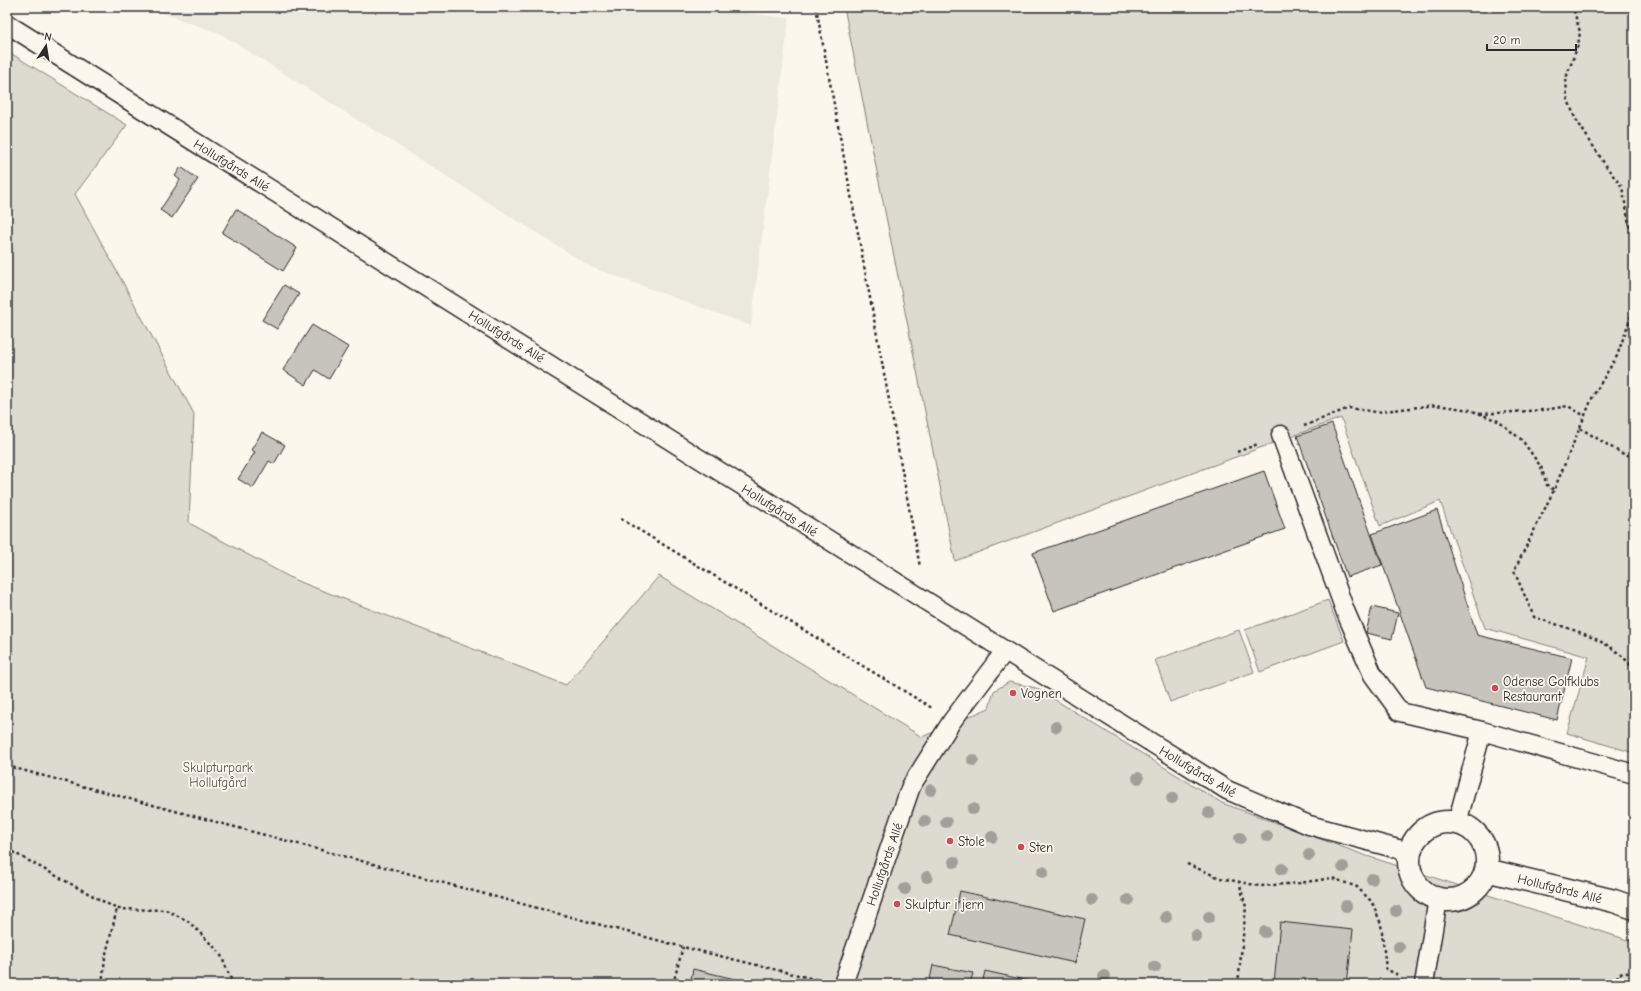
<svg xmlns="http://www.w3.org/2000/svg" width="1641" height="991" viewBox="0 0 1641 991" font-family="'Comic Neue',sans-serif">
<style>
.built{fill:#ebe8de}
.green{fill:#dddad0;stroke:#84827e}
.building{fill:#c7c4bc;stroke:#2b2b2b}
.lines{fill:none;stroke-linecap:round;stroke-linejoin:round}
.lane-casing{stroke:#2b2b2b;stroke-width:21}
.street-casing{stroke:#2b2b2b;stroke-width:25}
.path{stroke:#2b2b2b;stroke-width:2.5;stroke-dasharray:3 3;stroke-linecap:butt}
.lane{stroke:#fbf7ec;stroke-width:18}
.street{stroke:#fbf7ec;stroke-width:22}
.tree{fill:#a19f98}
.poi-dot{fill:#d1495b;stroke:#fbf7ec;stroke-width:1.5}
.labels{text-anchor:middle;stroke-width:3.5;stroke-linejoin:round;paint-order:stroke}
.street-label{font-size:13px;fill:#2b2b2b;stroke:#fbf7ec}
.poi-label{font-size:13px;fill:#2b2b2b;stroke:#fbf7ec;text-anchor:start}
.park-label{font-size:13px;fill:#585754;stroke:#fbf7ec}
</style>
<rect width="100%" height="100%" fill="#fbf7ec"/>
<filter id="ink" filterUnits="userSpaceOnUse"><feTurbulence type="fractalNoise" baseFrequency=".025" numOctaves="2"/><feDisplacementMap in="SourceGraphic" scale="8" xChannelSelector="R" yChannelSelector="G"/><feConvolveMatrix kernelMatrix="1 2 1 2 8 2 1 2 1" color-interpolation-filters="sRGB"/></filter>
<g filter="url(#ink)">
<path class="built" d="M144,7H713V9L789,18L751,326L591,267L219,33Z"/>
<path class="green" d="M844,7H1634V753L1567,733L1589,657L1485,628L1440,501L1380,526L1341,418L955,561Z
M7,51L127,125L75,194L194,414L189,523L295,580L566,685L659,576L922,737L989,708L994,691L1009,682L1036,688L1222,803L1364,855L1634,942V984H7Z
M1328,600L1344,641L1260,672L1245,630Z
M1239,630L1254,672L1170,702L1155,660Z"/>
<path class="building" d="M181,167L198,179L172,218L160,210L180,180L175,176Z
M236,209L297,248L283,271L222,233Z
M284,285L299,294L277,329L262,320Z
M312,325L348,347L329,379L315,370L306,385L283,370Z
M1332,424L1382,565L1347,577L1297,436Z
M262,432L285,445L274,464L269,461L253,488L238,479L255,452L251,450Z
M1264,471L1285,529L1054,611L1033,553Z
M1437,510L1477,635L1572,658L1557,720L1426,687L1372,534Z
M1372,607L1398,613L1392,639L1366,633Z
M960,891L1085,919L1075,963L950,935Z
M1280,922L1353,930L1347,984H1274Z
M933,965L973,973L970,984H929Z
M693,969L743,981L742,984H690Z
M985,971L1043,984H982Z"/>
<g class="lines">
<defs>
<path id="lane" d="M7,24L1227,790L1309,825L1409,852
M1281,435L1346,613L1373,675L1400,712L1482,731L1634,774
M1457,823L1482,731
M843,984L911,786L952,721L1005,651
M1424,984L1438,899"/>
<path id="street" d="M1409 861a39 39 0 1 1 78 0a39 39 0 1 1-78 0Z
M1486,870L1614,901L1634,908"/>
</defs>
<use href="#lane" class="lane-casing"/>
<use href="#street" class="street-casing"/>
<path class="path" d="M816,7L920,567
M1569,7L1574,11L1580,32L1578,45L1566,78L1567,97L1575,118L1608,169L1622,187L1634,250
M1634,298L1631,316L1617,356L1593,396L1554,490L1514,571L1534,617C1568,629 1613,638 1634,670
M1480,414L1544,410L1568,406L1585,416
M1304,426L1349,408L1376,412L1436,405L1470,410L1498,421L1522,440L1541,467L1547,485L1554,490
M1580,428L1621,453L1634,457
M1237,452L1258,444
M621,519L932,708
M7,766L683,947L818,980
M7,849L117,909L166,910L188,921L220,953L233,984
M1187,864L1220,878L1260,886L1300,883L1332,878L1357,887L1372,902L1381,924L1386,969L1400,976
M102,984L105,958L117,909
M673,984L683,947
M1238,984L1246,907L1239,882
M1616,984L1618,974L1634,972"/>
<use href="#lane" class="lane"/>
<use href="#street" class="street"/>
</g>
<g class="tree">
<circle cx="1056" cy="727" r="6"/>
<circle cx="973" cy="760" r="6"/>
<circle cx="1138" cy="778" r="6"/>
<circle cx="931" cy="790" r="6"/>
<circle cx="1172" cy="798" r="6"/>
<circle cx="973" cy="809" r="6"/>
<circle cx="1209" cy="813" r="6"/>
<circle cx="925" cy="821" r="6"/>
<circle cx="946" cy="822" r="6"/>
<circle cx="1267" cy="836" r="6"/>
<circle cx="992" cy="837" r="6"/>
<circle cx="1240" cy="838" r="6"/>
<circle cx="1309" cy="855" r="6"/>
<circle cx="954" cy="862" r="6"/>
<circle cx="1343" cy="867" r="6"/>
<circle cx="1282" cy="869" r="6"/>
<circle cx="1043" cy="872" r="6"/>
<circle cx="927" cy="877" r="6"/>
<circle cx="1372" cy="879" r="6"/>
<circle cx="905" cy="889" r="6"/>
<circle cx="1092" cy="900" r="6"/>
<circle cx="1128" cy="900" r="6"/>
<circle cx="1346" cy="906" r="6"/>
<circle cx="1396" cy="911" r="6"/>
<circle cx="1166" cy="917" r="6"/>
<circle cx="1209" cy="917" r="6"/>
<circle cx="1265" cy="932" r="6"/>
<circle cx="1196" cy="936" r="6"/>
<circle cx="1399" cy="947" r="6"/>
<circle cx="1155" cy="967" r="6"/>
<circle cx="1104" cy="976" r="6"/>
</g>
</g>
<g class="poi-dot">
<circle cx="1495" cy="688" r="4"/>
<circle cx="1013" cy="693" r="4"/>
<circle cx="950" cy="841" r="4"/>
<circle cx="1021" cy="847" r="4"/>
<circle cx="897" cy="904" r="4"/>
</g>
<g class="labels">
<g class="street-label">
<text transform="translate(232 165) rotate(32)" y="5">Hollufgårds Allé</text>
<text transform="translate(507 336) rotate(32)" y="5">Hollufgårds Allé</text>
<text transform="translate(780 510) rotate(32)" y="5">Hollufgårds Allé</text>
<text transform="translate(1198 771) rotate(31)" y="5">Hollufgårds Allé</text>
<text transform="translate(884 864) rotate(-71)" y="5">Hollufgårds Allé</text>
<text transform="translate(1560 888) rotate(14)" y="5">Hollufgårds Allé</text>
</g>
<g class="poi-label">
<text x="1503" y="686">Odense Golfklubs<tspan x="1503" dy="15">Restaurant</tspan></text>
<text x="1021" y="698">Vognen</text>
<text x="958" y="846">Stole</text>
<text x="1029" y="852">Sten</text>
<text x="905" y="909">Skulptur i jern</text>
</g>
<g class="park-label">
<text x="218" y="772">Skulpturpark<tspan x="218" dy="15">Hollufgård</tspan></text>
</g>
</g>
<rect width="1641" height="991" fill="none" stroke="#fbf7ec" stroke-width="24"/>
<rect x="12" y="12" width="1617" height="967" fill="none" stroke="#2b2b2b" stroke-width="1.5" filter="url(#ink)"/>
<g transform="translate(46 46) rotate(12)" stroke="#fbf7ec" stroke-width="3" paint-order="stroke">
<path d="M0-3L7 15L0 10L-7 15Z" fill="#2b2b2b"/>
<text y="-6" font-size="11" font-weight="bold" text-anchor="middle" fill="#2b2b2b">N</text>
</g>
<path d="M1487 44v6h89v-6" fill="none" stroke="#2b2b2b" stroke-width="2"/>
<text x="1493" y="44" font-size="12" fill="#2b2b2b" stroke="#fbf7ec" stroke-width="3" paint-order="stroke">20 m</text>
</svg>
